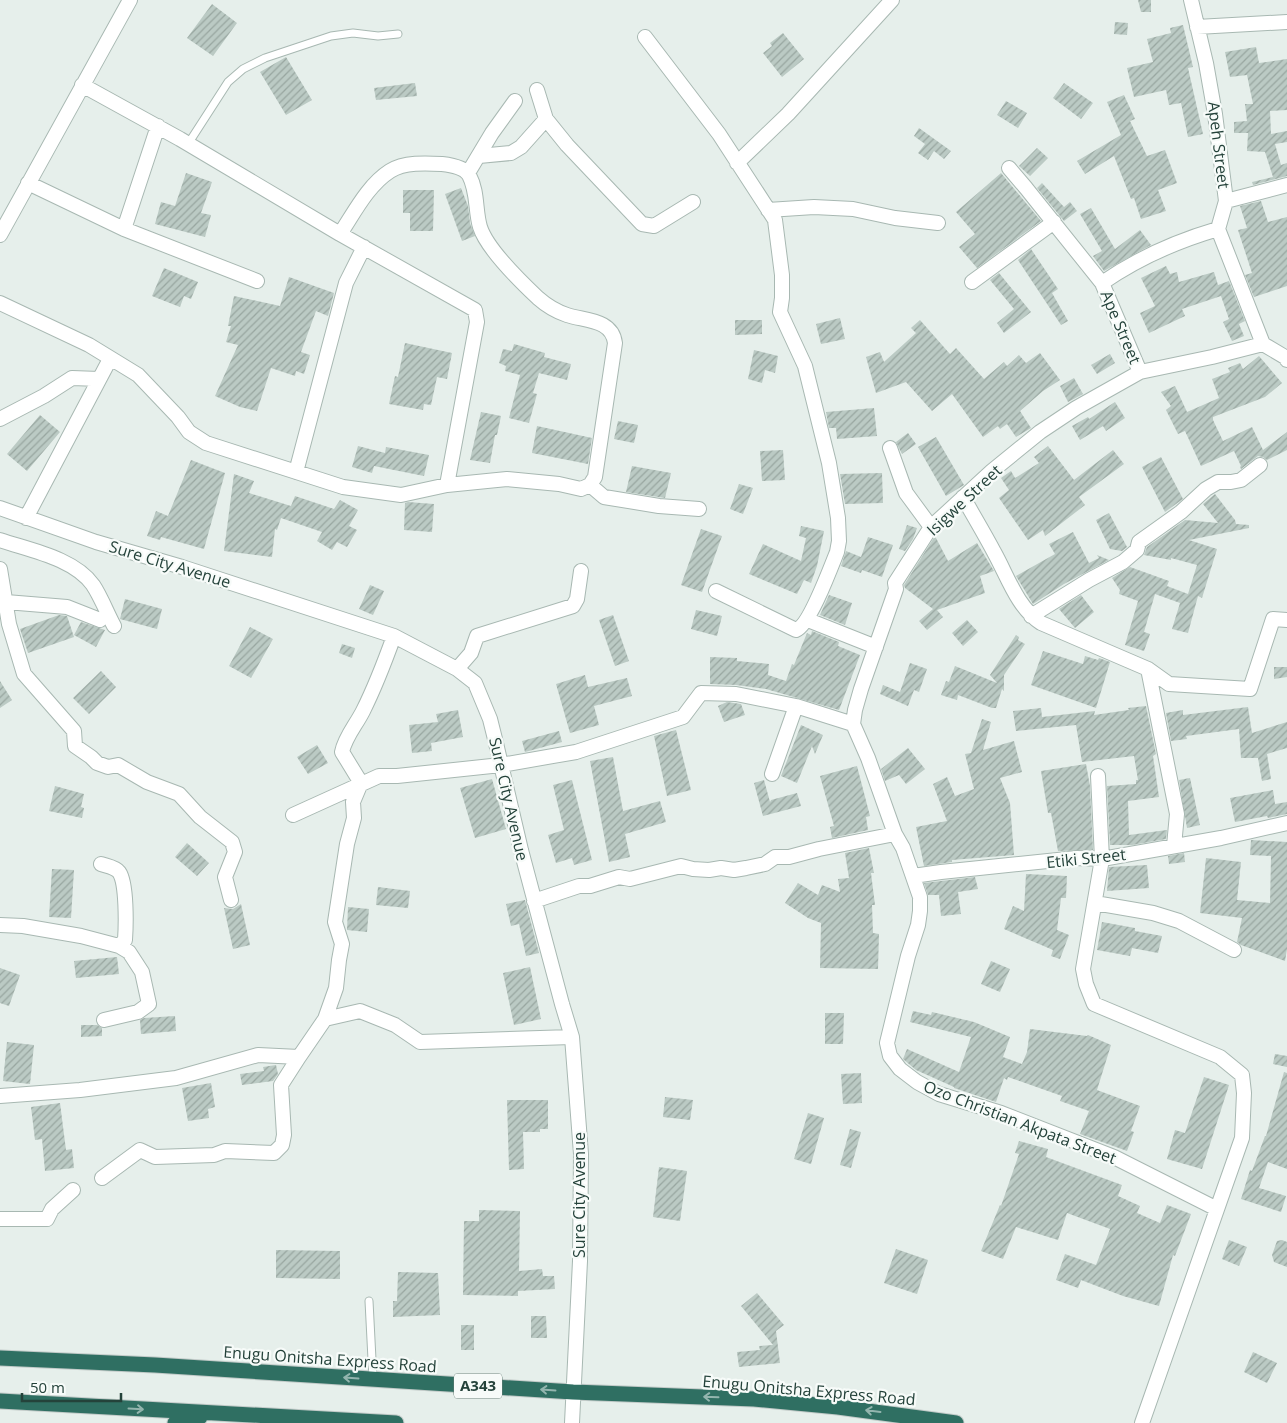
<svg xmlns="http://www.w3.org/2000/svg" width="1287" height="1423" viewBox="0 0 1287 1423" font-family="'Open Sans',sans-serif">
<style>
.building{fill:url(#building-hatch)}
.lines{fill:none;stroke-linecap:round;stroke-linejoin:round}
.lane-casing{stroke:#a8b8b2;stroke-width:9}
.street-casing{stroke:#a8b8b2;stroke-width:16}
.highway-casing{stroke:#c2cac8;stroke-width:17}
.lane{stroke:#fff;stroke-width:7}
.street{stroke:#fff;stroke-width:14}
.highway{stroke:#2f6f62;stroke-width:15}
.oneway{stroke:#93b5ae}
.labels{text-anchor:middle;stroke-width:4.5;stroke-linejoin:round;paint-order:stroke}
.shield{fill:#f7fbf9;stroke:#637a73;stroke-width:1}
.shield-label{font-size:15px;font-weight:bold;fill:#24423a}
.street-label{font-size:16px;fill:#24423a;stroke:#f7fbf9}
</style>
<defs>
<pattern id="building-hatch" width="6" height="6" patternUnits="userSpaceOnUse" patternTransform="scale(1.25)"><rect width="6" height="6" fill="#bbcac4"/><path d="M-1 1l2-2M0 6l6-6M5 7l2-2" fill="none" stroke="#98a6a0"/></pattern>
</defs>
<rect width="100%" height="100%" fill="#e6efeb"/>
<path class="building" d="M1138,0H1151V12H1141Z
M212,4L237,23L213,56L187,38Z
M1115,22L1128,23L1127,35L1114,34Z
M1183,25L1193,67L1188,68L1203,134L1188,137L1181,103L1169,105L1166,90L1134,97L1127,68L1153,62L1147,39L1171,33L1170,28Z
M783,33L804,59L782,77L763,53L772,46L770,43Z
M1256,47L1259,63L1287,59V110L1270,111L1271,134L1287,131V142L1275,144L1281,165L1287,163V176L1253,185L1252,182L1273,177L1265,152L1247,151L1248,133H1234V122L1247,121L1245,104H1253L1247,75L1230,77L1225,52Z
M286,57L312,100L286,115L260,72Z
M415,83L417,96L376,100L374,88Z
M1064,83L1093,103L1081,119L1053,98Z
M1124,95L1135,119L1130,121L1147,156L1165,150L1177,183L1158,190L1166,211L1141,219L1134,198L1131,199L1114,156L1085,174L1077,161L1121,135L1107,102Z
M1006,101L1027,113L1018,128L997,115Z
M919,128L951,151L944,159L934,151L928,160L918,153L925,144L914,136Z
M1037,148L1048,158L1030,176L1019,166Z
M186,173L212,182L201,213L211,215L205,237L155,224L161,202L175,206Z
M1001,173L1041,221L977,268L959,247L975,234L956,212Z
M1042,183L1064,207L1070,202L1077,211L1064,221L1037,188Z
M461,188L468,206L470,223L475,236L462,241L445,194Z
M403,190H434L433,231H410V213H403Z
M1261,201L1268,222L1287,217V286L1254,297L1245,275L1252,273L1238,230L1247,228L1240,206Z
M1091,208L1115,249L1140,230L1151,245L1104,271L1093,256L1102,251L1080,214Z
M1031,249L1058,289L1052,293L1068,321L1061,325L1018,260Z
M1166,266L1170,274L1177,272L1179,282L1214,272L1218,285L1229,281L1245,321L1239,324L1244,336L1232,341L1223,322L1229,319L1221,296L1182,309L1185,316L1149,333L1140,313L1155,306L1141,278Z
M164,268L198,282L191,299L184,296L180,307L152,296Z
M999,273L1031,312L1004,333L997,323L1014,309L990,280Z
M289,277L334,293L328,316L316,311L301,352L310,355L304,374L296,371L295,376L271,368L257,411L240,407L215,396L238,345L226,342L231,326H228L234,296L280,306Z
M840,318L845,339L821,344L816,324Z
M735,320H762V334L735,335Z
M920,320L950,354L956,348L984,379L1004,362L1007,366L1019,355L1026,363L1040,353L1060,380L1043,391L1020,411L1031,428L1016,437L1007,424L1000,429L998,426L983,437L952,394L932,411L906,382L876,393L866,357L880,352L884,362L916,333L911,328Z
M405,343L452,353L447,379L437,377L431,405L424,404L423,410L389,404L395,376L398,377Z
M514,344L545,353L544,357L571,364L567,380L539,373L533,393L537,394L529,423L509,418L520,375L505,371L506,366L499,363L503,349L512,351Z
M754,350L778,356L775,373L765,370L762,383L748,379Z
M1110,354L1115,363L1097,374L1091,365Z
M1259,356L1282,383L1265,397L1213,417V420L1223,441L1252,427L1263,450L1287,432V450L1267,460L1263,457L1258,456L1241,469L1240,467L1241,466L1234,451L1201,466L1185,431L1178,434L1166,410L1171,406L1161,392L1175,386L1187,412L1219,398L1212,379L1230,372L1228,368L1240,363L1243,369Z
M1074,378L1083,394L1068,402L1060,386Z
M1115,402L1125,418L1106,431L1103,426L1080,440L1072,426L1088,417L1089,419Z
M874,408L877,436L837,439L836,428H829L826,412Z
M481,412L501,416L497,435H495L490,463L470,460Z
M40,415L60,432L27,471L7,454Z
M618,421L638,425L634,443L614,439Z
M537,426L592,438L588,464L532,453Z
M908,433L916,444L902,454L896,442Z
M936,437L964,485L946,496L918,447Z
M358,446L385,453L386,447L429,455L424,476L374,466L372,473L352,467Z
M1048,446L1074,480L1113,450L1124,464L1079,497L1085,505L1045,536L1043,530L1028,540L999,498L1009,490L1001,478L1011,471L1015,478L1039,463L1034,457Z
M783,450L785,480L762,481L760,451Z
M1161,457L1183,499L1165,512L1142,467Z
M191,460L225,473L204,549L161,537L160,540L147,536L156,511L168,516Z
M632,466L671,473L665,498L626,492Z
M882,473L883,503L845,504L840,474Z
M234,474L254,481L249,493L291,506L295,496L334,509L340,500L358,510L349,526L357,530L347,547L337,542L332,550L317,541L322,532L281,518L277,530L275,529L272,557L224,551Z
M739,484L753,488L743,514L730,509Z
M1215,494L1235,520L1236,524L1249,525V528L1189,540L1217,549L1202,598L1198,596L1188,633L1172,629L1180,603L1155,594L1144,632L1150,634L1144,651L1125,645L1138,601L1119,594L1120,590L1112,578L1130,567L1169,581L1167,586L1188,594L1197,565L1171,558V560L1144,555L1147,547L1185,520L1218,523L1203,504Z
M408,502L434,504L432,532L404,530L405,503Z
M1109,513L1127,547L1122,551L1110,549L1096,520Z
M907,525L917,528L913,539L905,551L899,549Z
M801,526L824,531L817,566L811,583L804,580L797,594L749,574L763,544L801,561L806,538L799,536Z
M701,529L722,536L702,592L681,585Z
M1073,532L1089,563L1099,558L1097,555L1109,560L1064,584L1033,604L1016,576L1055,554L1049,544Z
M935,536L948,561L977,543L994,571L980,576L985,593L937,610L943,617L927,630L919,621L933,609L905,588L904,585Z
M868,537L893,545L882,577L862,570L861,573L841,566L846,551L861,557Z
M370,585L384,591L373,615L359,609Z
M829,595L852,603L845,625L820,615Z
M1081,595L1094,612L1075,628L1059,609Z
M125,599L162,609L157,629L120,619Z
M696,610L722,616L717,636L691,629Z
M59,615L67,616L74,637L28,653L20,629Z
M613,615L629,661L615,666L599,620Z
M967,620L978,632L963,646L952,633Z
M81,622L105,630L96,647L74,635Z
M250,627L273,639L251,678L229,666Z
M812,631L839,642L838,646L860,655L839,710L766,689L736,685L710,684V657L737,658V661L769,664L768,675L786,681L792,664L794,665L807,633L811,635Z
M1016,635L1019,637L1018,640L1025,644L1004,675V691L1002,689L996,708H992L958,695L957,700L941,695L946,681L949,682L955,666L997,683L990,675Z
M342,644L355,648L352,658L339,653Z
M1043,651L1083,664L1085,656L1098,660L1099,658L1110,662L1096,708L1031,685Z
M910,663L927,669L919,692L914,690L908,706L880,694L883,685L900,692Z
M1274,667H1287V677L1274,679Z
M101,671L116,687L89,714L73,698Z
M585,675L588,687L627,678L632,696L594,706L599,725L570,733L556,684Z
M0,681L12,700L0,708Z
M727,702L741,704L745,715L724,722L718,706Z
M1146,706L1156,754L1153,756L1159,797L1128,801L1129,835L1167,830L1166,839L1132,845H1110L1107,786L1136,784V780H1138L1134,756L1082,762L1076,725L1016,731L1013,711L1041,708L1042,717L1095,711L1094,715L1129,710L1128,708Z
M1248,707L1252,733L1287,722V748L1267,754L1271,779L1262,781L1258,758H1241L1239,729L1186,736L1187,739L1171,741L1166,713L1183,710V715Z
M458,710L463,737L431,743L432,751L412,753L409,725L438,722L436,714Z
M982,719L991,722L983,750L1014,741L1022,772L1000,778L1010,803L1014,855L952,860V862L924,866L916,827L947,821L933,784L947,777L955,796L974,789L965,754L971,753Z
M801,725L823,735L815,754L812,746L797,783L781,776Z
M676,730L691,790L667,796L654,736Z
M559,731L562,742L525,752L522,741Z
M317,745L328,763L308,774L297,757Z
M908,748L925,769L906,784L899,775L885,781L881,769Z
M613,757L623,811L660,801L666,822L625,834L630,857L609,862L590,761Z
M1086,764L1090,786L1093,850L1058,851L1051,813H1048L1041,771Z
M857,766L870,816L866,817L868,830L832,838L830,827L834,826L820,776Z
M1190,778L1200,825L1187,828L1179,780Z
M492,779L506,829L475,838L460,788Z
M572,780L592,860L574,865L572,858L556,863L548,835L564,830L553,785Z
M764,780L770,802L771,800L797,793L801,806L763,816L754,783Z
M55,786L84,794L81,807L84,808L82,818L49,811Z
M1273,790L1275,804L1287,802V814L1268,818L1267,816L1235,822L1230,798Z
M1251,840L1287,842V949L1285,961L1241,945L1237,942L1242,918L1200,913L1206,858L1241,862L1237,900L1270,903L1271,856L1250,855Z
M187,843L209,863L197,876L175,857Z
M869,848L874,873H871L875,905H872L873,933L879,934L878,969L820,968L821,923L808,918L785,903L798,883L818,895L822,885L840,892L838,879L849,878L845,853Z
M1184,853L1185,862L1169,864L1168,856Z
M1147,865L1149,888L1107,891L1109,867Z
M52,869L74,870L71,918L49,917Z
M1026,874L1067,876L1066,898H1061L1057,930L1069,935L1060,959L1051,956L1053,950L1004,929L1013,906L1024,911Z
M975,877L978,889L958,892L961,914L941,916L939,895H928L924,883Z
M378,887L410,891L408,908L376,905Z
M525,900L539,953L526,956L519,924L511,926L506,904Z
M241,904L250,945L233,949L224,908L233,909Z
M348,907L369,909L367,932L347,930Z
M1102,922L1135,928V931L1162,936L1158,953L1132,948L1130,956L1097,950Z
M117,957L119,974L76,978L74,961Z
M991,961L1010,969L1000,992L981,984Z
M530,967L541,1019L514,1025L503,973Z
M0,968L20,975L9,1006L0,1003Z
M913,1011L931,1015L932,1012L974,1022L1010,1037L1003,1057L1022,1064L1027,1052L1030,1029L1087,1036L1088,1035L1111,1045L1097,1090L1140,1106L1131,1131L1134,1132L1127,1151L1080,1134L1089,1111L1060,1101L1062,1096L1008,1077L1007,1080L1004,1078L996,1102L954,1088V1087L916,1070L903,1059L907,1049L959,1072L971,1037L910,1022Z
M825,1013H844L843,1044H825Z
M175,1016L176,1031L141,1034L140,1020L144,1018Z
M81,1025H97L102,1028V1036L81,1037Z
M7,1042L34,1045L30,1084L3,1081Z
M1275,1054L1287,1056V1067L1273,1064Z
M276,1065L278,1074L273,1081L242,1085L240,1074L264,1071L263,1067Z
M1284,1072L1287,1073V1169L1268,1162L1259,1188L1286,1196L1281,1212L1241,1199L1250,1170L1252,1171L1265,1136H1266Z
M861,1073L862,1103L843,1104L841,1074Z
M1204,1077L1229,1085L1202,1169L1167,1159L1175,1130L1185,1133Z
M211,1083L215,1107L208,1109L209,1118L188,1121L182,1088Z
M665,1097L693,1100L690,1120L663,1117Z
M507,1100H548V1129H540V1132H523L524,1169L509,1170Z
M60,1103L66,1150L72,1149L74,1168L45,1171L42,1139L35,1140L31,1107Z
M808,1113L824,1118L811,1164L794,1159Z
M850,1129L861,1132L851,1168L840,1165Z
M1019,1141L1048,1149L1046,1157L1122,1185L1118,1196L1140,1206L1137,1213L1160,1223L1167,1205L1191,1214L1175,1256L1173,1255L1159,1306L1123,1296L1081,1280L1078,1288L1056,1280L1065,1254L1096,1265L1110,1229L1067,1213L1058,1240L1016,1227L1003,1259L981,1251L1000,1205L1001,1206L1019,1154L1015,1153Z
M659,1167L687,1171L680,1221L653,1217Z
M479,1210L520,1211L519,1271L542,1269L543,1276H554L555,1289L518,1291V1296L463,1295L464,1221H479Z
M1229,1240L1247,1247L1239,1266L1222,1259Z
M1282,1240L1287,1242V1267L1274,1262L1272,1255L1277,1241Z
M896,1249L928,1260L917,1294L884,1283Z
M276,1250L340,1251V1279L276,1278Z
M398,1272L438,1273L440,1315L393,1317V1301H397Z
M757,1293L784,1325L776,1331L780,1363L739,1367L737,1352L760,1350L759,1346L773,1345L741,1306Z
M531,1316H546L547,1338H531Z
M461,1325H474V1350H461Z
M1253,1352L1277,1363L1267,1383L1244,1372Z"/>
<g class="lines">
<defs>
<path id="lane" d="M188,144L228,82L243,69L265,58L331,36L353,33L378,36L398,34
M369,1301L373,1379"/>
<path id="street" d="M1191,0L1206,63L1215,114L1226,201L1218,229L1263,344
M1197,27L1287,22
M645,37L719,134L775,220L782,275V298L780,312L805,366L829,463L838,518L839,541L837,552C831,567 809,626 796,630L716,591
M82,85L180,139L340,234L475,310L477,322L447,485
M537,90L546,119L567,145L642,224L654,226L693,202
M479,156L511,153L521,147L546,119
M737,163L788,114L892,0
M1009,168L1026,188L1102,283L1140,372
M468,173L492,133L515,101
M28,183L124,229L257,281
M1226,201L1287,185
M768,210L814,207L853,209L895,218L938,223
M124,229L158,126
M0,235L130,0
M972,282L1054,222
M1102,283C1138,258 1177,241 1218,229
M0,303L89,345L138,375L178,417L189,432L206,443L343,487L401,495L447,485L507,479L559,484L581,489L590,485L595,477L615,343C612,319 585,321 567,315C555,311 547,306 538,298C521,282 487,249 480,227C475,210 478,192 469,175C464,167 451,165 442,164C426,163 404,162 390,171C368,185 354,213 340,234
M1263,344L1285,357L1287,360
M0,419L44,396L72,378L99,379
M890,448L906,493L931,527
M296,472L346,283L364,247
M590,485L604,497L659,506L699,509
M963,497C973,515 984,533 994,552C1008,577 1017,607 1041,623L1148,669L1169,684L1250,689L1273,619L1287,620
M0,508L96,542L182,567L394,636L457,669L475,683L490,719L495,739L521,850L562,1004L572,1037L581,1154L580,1261L572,1423
M26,518L110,359
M0,540C29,550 74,558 93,585C101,597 107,613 114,626
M0,569L9,624L24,674L74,731L75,746L91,757L97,763L108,767L118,765L147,782L179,794L200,817L232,842L235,852L225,877L231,900
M6,602L67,607L100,620
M1031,616L1089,580L1123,562L1137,550L1139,542L1181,512L1206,489L1218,482H1231L1241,480L1260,465
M808,620L876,647
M457,669L471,653L477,636L573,606L577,599L581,571
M1148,669L1177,814L1174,846
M772,774L796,706
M1098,776L1102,859L1083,969L1086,984L1094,1004L1220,1057L1242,1075L1244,1093L1242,1138L1142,1423
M293,815L379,776H397L501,765L576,752L683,717L701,693L736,694L796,706L853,724
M101,864C106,866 115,867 119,872C127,883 126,926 125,940L119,946
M913,876L941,872L1077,858L1102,859L1221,838L1287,823
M534,901L579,886H590L619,877L630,879L681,866L693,869L709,870L721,868L734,870L746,868L765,864L775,857H789L819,849L895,834
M1095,903L1153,913L1179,921L1234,950
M0,925L23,926L81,936L119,946L129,952L142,972L149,1004L138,1012L104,1020
M325,1019L360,1011L395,1025L420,1042L572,1037
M0,1096L80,1090L176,1078L258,1055L299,1057L325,1019L336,988L339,960L342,944L335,922L347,844L354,818L353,802L361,783L342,752C345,737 356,725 363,711C375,687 385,661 394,636
M102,1178L140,1150L155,1157L214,1155L225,1151L274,1153L282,1145L284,1135L281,1085L299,1057
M1217,1209L1114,1157L1001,1113L939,1094L917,1082L900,1069L890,1056L887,1043L908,956L918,925L920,911V897L903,848L895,834L868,758L853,724L855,710L861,689L896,589L895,583L931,527L992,471L1040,432L1076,408L1140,372L1212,357L1263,344
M0,1219H47L52,1209L73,1190"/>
<path id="highway" d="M0,1358L155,1365L573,1392L754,1399L838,1407L956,1423
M0,1401L396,1423
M175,1423L200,1417"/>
</defs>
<use href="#lane" class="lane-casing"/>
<use href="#street" class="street-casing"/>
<use href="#highway" class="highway-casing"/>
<use href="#lane" class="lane"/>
<use href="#street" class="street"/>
<use href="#highway" class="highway"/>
</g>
<defs><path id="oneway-shaft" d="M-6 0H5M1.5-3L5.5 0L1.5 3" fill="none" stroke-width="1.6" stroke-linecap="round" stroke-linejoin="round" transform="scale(1.25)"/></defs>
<g class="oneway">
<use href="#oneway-shaft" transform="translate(351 1378) rotate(-176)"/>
<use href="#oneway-shaft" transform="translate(548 1390) rotate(-176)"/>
<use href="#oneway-shaft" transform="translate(711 1397) rotate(-178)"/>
<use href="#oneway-shaft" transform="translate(136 1409) rotate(3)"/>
<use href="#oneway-shaft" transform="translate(873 1411) rotate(-173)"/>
</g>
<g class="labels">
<rect class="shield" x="454" y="1373.5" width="48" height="25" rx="4"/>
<g class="shield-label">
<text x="478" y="1391">A343</text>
</g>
<g class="street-label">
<text transform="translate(1219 145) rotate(83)" y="6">Apeh Street</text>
<text transform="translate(1121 327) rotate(67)" y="6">Ape Street</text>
<text transform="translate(964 500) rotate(-43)" y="6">Isigwe Street</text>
<text transform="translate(170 564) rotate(17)" y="6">Sure City Avenue</text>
<text transform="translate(509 799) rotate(77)" y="6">Sure City Avenue</text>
<text transform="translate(1086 858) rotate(-6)" y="6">Etiki Street</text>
<text transform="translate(1020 1122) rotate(21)" y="6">Ozo Christian Akpata Street</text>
<text transform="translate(579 1195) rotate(-90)" y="6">Sure City Avenue</text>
<text transform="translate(330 1359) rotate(4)" y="6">Enugu Onitsha Express Road</text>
<text transform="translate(809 1390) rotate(5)" y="6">Enugu Onitsha Express Road</text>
</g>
</g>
<path d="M22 1393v8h99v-8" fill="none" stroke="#24423a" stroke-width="2.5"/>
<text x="30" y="1393" font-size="15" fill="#24423a" stroke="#f7fbf9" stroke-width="4" paint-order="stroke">50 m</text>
</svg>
